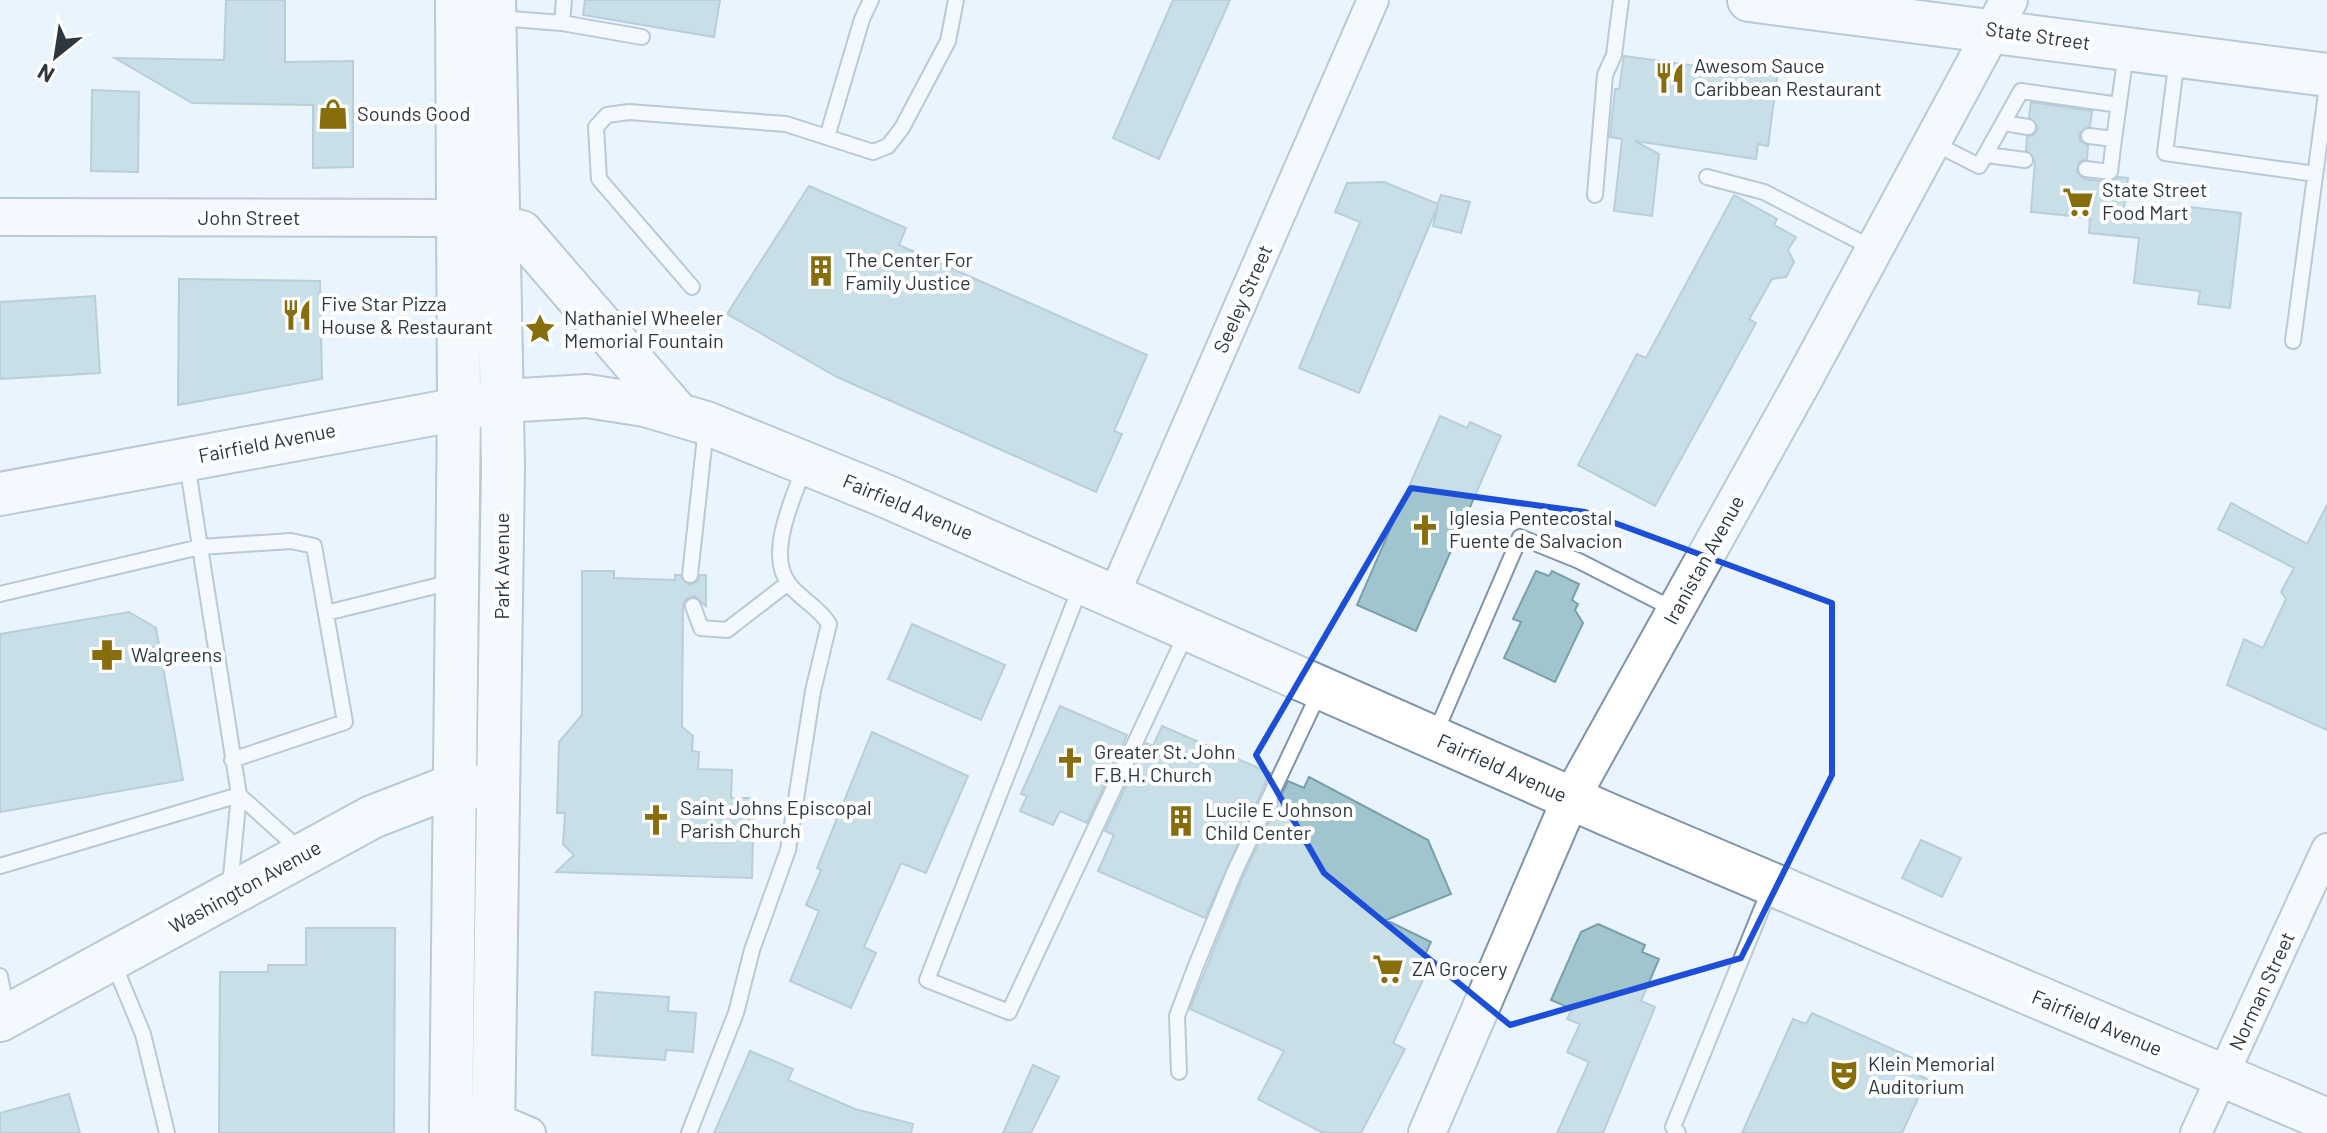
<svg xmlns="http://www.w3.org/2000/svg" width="2327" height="1133" viewBox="0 0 2327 1133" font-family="Barlow,sans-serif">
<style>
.building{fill:#a0c5cf;stroke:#7ca0aa;stroke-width:2}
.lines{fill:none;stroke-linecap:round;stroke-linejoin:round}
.service-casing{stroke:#7e94ab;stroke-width:18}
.minor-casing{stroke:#7e94ab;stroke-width:34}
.tertiary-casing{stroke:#7e94ab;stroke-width:40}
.secondary-casing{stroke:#7e94ab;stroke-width:46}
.service{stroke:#fff;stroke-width:14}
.minor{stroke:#fff;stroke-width:30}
.tertiary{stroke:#fff;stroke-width:36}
.secondary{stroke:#fff;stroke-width:42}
.marked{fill:none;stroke:#1d4ed8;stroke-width:6;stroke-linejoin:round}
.labels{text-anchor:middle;stroke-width:8;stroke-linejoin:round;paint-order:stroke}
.street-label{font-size:20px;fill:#2d3740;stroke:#fff}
.poi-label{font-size:20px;fill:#2d3740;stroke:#fff;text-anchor:start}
</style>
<rect width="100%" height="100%" fill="#eaf4fe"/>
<path class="building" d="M226,0H285V62L353,61V167L313,168V105L192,103L115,58L224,60Z
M585,0H720L714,37L583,15Z
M1173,0H1230L1159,159L1113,138Z
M1624,56L1697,66L1698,60L1778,70L1768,146L1758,144L1756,159L1635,141L1659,154L1652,216L1614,211L1622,139L1610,137L1615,89H1619Z
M92,90L139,92L138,172L91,171Z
M2031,102L2092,111L2090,126L2079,134L2080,141L2088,146L2087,159L2079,162L2077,172L2084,179L2109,182L2119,177L2128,178L2124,209L2180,217L2181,206L2241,213L2230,308L2198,304L2200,291L2134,283L2139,238L2089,233L2090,218L2031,212L2035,161L2026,150L2027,137L2035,134L2038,128L2029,117Z
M1384,182L1438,204L1441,195L1470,202L1461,233L1433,226L1438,205L1359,393L1299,368L1360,222L1335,212L1347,183Z
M809,186L906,228L899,245L1147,355L1114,431L1122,434L1096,492L837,377L727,314Z
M1734,195L1777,219L1774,225L1796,237L1788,250L1794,262L1786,277L1772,279L1751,316L1749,319L1756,323L1655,506L1578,465L1637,354L1646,358Z
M179,279L320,281L322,379L178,405Z
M95,296L100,373L0,379V302Z
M1440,416L1467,428L1470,422L1501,436L1416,631L1357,605Z
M2231,503L2307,544L2327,505V730L2227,685L2244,639L2263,648L2286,599L2281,592L2294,568L2218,529Z
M582,571H614V578L675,580V575H680L690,585L698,581L700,575H706V606L694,596L686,599L683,605L682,727L693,736L692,751L699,752L698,769L732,770L731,798H754L752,878L556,872L574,855L563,844L565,813H557L559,742L582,715Z
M1536,571L1549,576L1552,571L1579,584L1572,600L1578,604L1575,610L1583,623L1555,682L1504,658L1521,622L1513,619Z
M129,612L156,628L183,780L0,812V634Z
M912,624L1005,665L981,720L888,679Z
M1060,706L1127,735L1087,823L1060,811L1053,825L1020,811L1027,796L1021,794Z
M1162,726L1270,773L1205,918L1098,871L1114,835L1105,831L1146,743L1153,746Z
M872,732L968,776L926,873L901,863L864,947L876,953L851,1008L790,981L819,911L806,905L821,870L817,868Z
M1309,777L1428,840L1451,894L1386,920L1431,942L1422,961L1430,965L1393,1043L1405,1049L1361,1133H1323L1258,1099L1284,1051L1190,1009L1243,877L1288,781L1304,788Z
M1921,840L1961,858L1942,897L1902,878Z
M1598,924L1645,945L1642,952L1659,959L1641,1001L1655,1007L1603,1133H1557L1589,1062L1567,1052L1580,1024L1567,1019L1572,1009L1551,1000L1581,932Z
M306,928H395L394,1133H219L220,972H268V965H306Z
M595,992L669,997L668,1011L696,1013L693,1052L666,1050L665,1060L592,1055Z
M1812,1013L1917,1060L1912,1072L1927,1079L1902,1133H1742L1793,1019L1806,1024Z
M750,1051L793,1069L788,1080L855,1109L913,1124L911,1133H714Z
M1033,1065L1059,1077L1031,1133H1003Z
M69,1094L80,1133H0V1113Z"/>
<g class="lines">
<defs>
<path id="service" d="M498,18L562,23L564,0
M562,23L642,37
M2177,58L2165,153L2315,174
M2004,123L2028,127
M2089,136L2114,139L2126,53
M827,137L862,19L871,0
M1932,142L1979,166L2021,91L2119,105
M1987,155L2025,160
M2086,169L2110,172L2114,139
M1707,177L1764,192L1874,249
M1595,195L1605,75L1614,55L1621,0
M692,287L599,179L596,127L607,115L629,112L786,124L873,152L888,146L902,128L948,41L956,0
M2293,341L2327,86
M187,463L200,547L291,541L314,546L345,722L232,760
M690,575L706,428
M1080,588L927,980L1009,1012L1186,634
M0,594L200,547L239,795L230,886
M693,606L701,628L727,630L788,583
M326,613L452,582
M1435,734L1520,537L1579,561L1675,610
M239,795L301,851
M0,866L239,795
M113,962L143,1034L167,1133
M0,976L7,1011
M1179,1072L1177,1016L1195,968L1234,873L1319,693
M689,1133L736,1013L752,950L788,850L813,691L829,624C818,606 801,600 789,584C766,554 793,499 804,468
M1678,1133L1673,1127L1771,886"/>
<path id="minor" d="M1113,597L1373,0
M478,1111L530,1133
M2196,1133L2327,849"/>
<path id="tertiary" d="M0,217L458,218
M1427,1133L1571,798L1803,381L2009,0"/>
<path id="secondary" d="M1749,0L2327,75
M475,221L521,232L677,413
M0,494L503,401L587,396L645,405L706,423L888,497L1609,815L2327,1120
M0,1020L372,817L452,786L478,787
M451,1133L459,407L457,0
M493,1133L503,466L494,0"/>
</defs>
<use href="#service" class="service-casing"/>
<use href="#minor" class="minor-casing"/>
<use href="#tertiary" class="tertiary-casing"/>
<use href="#secondary" class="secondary-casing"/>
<use href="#service" class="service"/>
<use href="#minor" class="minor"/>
<use href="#tertiary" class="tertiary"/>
<use href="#secondary" class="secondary"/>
</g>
<path d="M0 0H2327V1133H0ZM1411,488L1585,512L1832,603V775L1741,958L1510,1025L1324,873L1256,755Z" fill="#eaf4fe" fill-opacity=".55" fill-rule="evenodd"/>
<path class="marked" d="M1411,488L1585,512L1832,603V775L1741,958L1510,1025L1324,873L1256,755Z"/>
<defs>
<symbol id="restaurant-bare" viewBox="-9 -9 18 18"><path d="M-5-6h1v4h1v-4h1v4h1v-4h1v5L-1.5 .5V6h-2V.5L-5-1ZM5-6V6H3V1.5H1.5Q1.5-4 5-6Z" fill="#876d0c" stroke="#fff" stroke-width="2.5" paint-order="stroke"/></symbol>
<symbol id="shop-bare" viewBox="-9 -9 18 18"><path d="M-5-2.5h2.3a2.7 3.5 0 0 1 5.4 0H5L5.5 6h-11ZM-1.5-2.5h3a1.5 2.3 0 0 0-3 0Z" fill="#876d0c" stroke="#fff" stroke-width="2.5" paint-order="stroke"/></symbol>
<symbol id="supermarket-bare" viewBox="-9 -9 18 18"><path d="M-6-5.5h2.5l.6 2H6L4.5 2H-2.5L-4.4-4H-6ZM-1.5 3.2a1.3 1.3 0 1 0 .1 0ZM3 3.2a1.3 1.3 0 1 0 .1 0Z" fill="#876d0c" stroke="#fff" stroke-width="2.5" paint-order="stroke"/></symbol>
<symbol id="building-bare" viewBox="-9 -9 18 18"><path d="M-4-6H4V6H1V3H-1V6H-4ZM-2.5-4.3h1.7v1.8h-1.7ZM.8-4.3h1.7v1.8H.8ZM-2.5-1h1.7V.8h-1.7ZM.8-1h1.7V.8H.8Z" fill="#876d0c" stroke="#fff" stroke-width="2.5" paint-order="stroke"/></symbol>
<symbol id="sight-bare" viewBox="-9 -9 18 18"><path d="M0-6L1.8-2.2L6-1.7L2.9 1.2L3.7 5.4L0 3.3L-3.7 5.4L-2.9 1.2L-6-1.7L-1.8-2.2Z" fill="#876d0c" stroke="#fff" stroke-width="2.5" paint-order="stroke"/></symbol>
<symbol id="church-bare" viewBox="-9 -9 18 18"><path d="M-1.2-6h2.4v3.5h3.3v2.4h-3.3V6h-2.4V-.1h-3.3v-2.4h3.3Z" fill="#876d0c" stroke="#fff" stroke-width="2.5" paint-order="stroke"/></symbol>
<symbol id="pharmacy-bare" viewBox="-9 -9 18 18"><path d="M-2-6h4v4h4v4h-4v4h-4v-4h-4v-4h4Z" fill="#876d0c" stroke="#fff" stroke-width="2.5" paint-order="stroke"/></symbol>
<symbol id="theatre-bare" viewBox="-9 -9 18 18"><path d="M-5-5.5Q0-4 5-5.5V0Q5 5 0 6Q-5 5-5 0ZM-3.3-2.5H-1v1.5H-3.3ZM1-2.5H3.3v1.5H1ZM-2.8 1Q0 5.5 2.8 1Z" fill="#876d0c" stroke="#fff" stroke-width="2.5" paint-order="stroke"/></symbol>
</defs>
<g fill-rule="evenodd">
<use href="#restaurant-bare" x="1648" y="56" width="44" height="44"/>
<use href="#shop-bare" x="311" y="92" width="44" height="44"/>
<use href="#supermarket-bare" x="2056" y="180" width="44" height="44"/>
<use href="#building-bare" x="799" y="249" width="44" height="44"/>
<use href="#restaurant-bare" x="275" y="293" width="44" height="44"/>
<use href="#sight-bare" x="518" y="307" width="44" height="44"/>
<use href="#church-bare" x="1403" y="508" width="44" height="44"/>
<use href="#pharmacy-bare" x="85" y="633" width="44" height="44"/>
<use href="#church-bare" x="1048" y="741" width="44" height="44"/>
<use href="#church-bare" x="634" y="798" width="44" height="44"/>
<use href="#building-bare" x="1159" y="799" width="44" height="44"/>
<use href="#supermarket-bare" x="1366" y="947" width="44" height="44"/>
<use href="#theatre-bare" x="1822" y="1053" width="44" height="44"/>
</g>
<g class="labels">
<g class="street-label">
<text transform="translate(2038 36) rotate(8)" y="7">State Street</text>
<text x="249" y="225">John Street</text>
<text transform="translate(1243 299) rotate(-66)" y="7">Seeley Street</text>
<text transform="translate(267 443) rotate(-11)" y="7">Fairfield Avenue</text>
<text transform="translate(908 507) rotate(23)" y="7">Fairfield Avenue</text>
<text transform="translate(1704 560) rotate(-61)" y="7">Iranistan Avenue</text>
<text transform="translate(502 566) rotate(-90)" y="7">Park Avenue</text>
<text transform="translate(1502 768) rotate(24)" y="7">Fairfield Avenue</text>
<text transform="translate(245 887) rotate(-29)" y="7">Washington Avenue</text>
<text transform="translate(2262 991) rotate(-65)" y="7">Norman Street</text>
<text transform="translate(2097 1023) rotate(23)" y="7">Fairfield Avenue</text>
</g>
<g class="poi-label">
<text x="1694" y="73">Awesom Sauce<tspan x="1694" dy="23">Caribbean Restaurant</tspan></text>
<text x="357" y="121">Sounds Good</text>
<text x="2102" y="197">State Street<tspan x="2102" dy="23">Food Mart</tspan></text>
<text x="845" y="267">The Center For<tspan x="845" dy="23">Family Justice</tspan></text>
<text x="321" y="311">Five Star Pizza<tspan x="321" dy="23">House &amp; Restaurant</tspan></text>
<text x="564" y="325">Nathaniel Wheeler<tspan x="564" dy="23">Memorial Fountain</tspan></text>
<text x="1449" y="525">Iglesia Pentecostal<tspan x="1449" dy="23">Fuente de Salvacion</tspan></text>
<text x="131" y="662">Walgreens</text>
<text x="1094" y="759">Greater St. John<tspan x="1094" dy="23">F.B.H. Church</tspan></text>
<text x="680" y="815">Saint Johns Episcopal<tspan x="680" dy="23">Parish Church</tspan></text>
<text x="1205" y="817">Lucile E Johnson<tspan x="1205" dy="23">Child Center</tspan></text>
<text x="1412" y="976">ZA Grocery</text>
<text x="1868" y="1071">Klein Memorial<tspan x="1868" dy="23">Auditorium</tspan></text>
</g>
</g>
<g transform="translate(56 56) rotate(210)" stroke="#ffffff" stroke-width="6" paint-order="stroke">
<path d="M0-6L14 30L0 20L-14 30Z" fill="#2d3740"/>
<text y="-12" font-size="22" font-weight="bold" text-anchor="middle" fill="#2d3740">N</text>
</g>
</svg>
